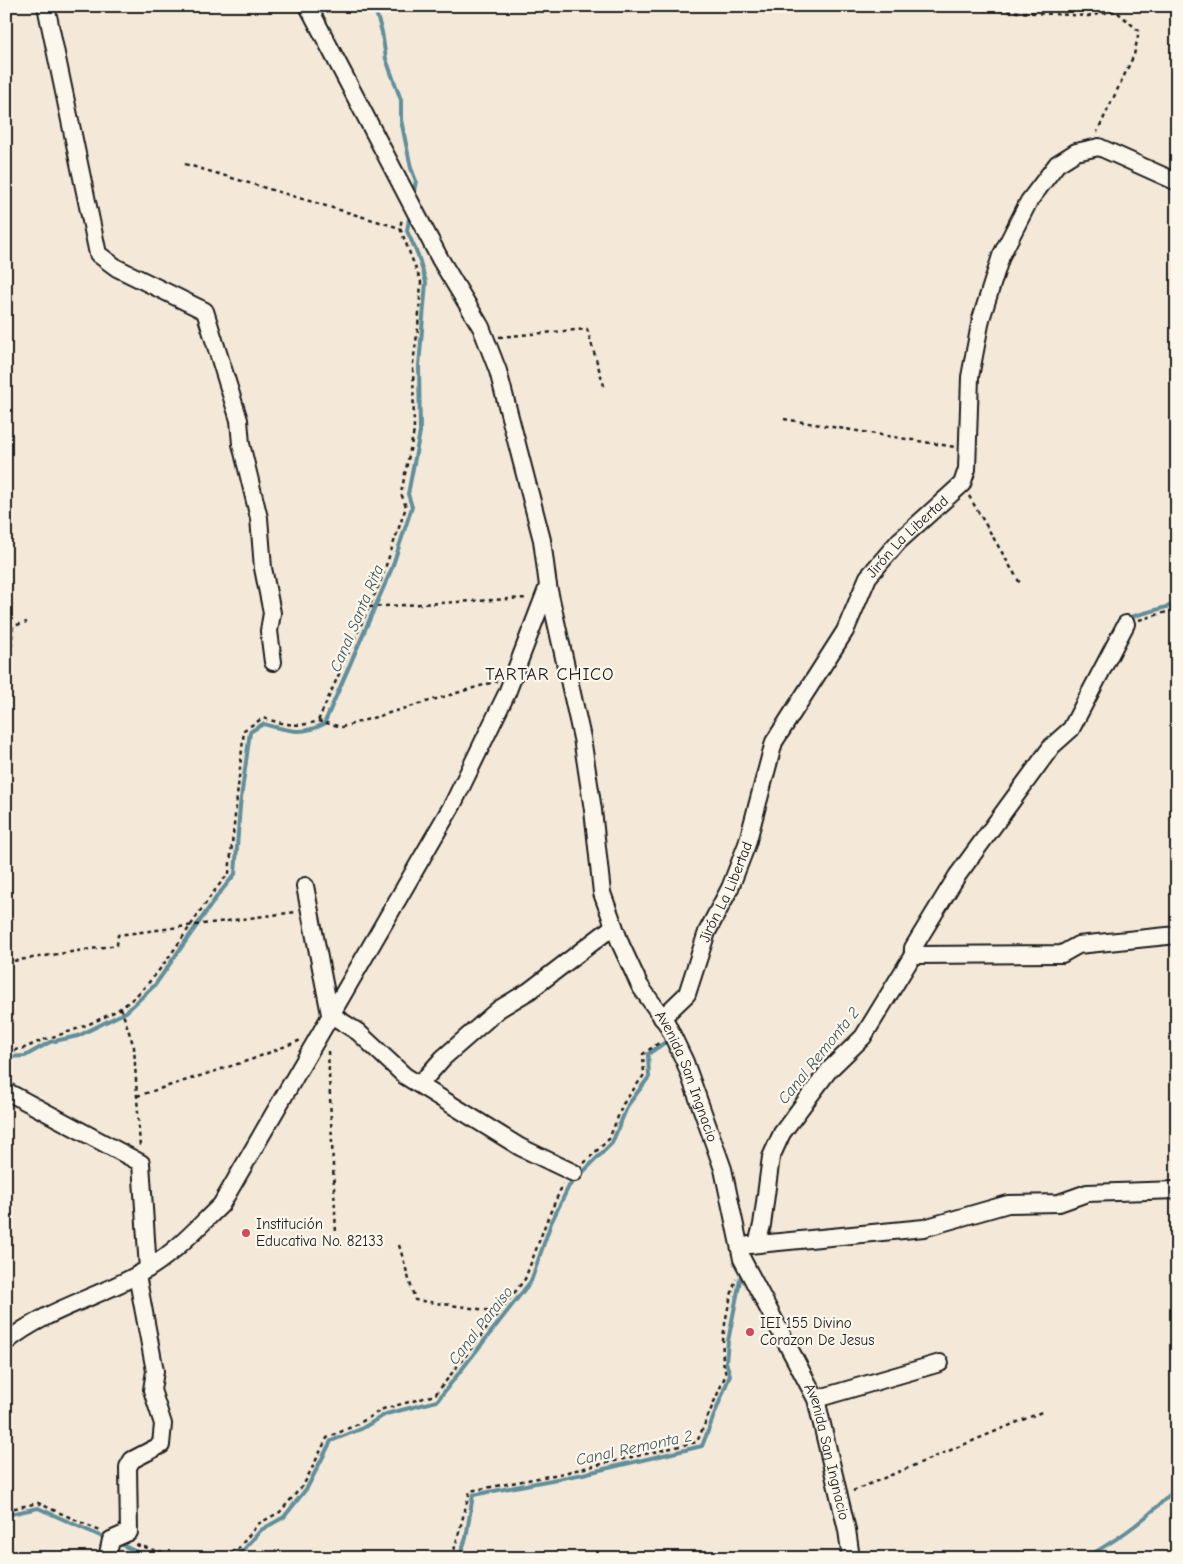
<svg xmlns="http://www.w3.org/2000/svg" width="1183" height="1564" viewBox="0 0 1183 1564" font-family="'Comic Neue',sans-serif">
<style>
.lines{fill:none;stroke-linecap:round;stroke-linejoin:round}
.stream{stroke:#618f9b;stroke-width:4}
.minor-casing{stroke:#1c1c1c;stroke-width:20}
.path{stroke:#1c1c1c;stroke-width:2.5;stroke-dasharray:4 4;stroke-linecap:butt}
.minor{stroke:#fbf7ec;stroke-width:16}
.poi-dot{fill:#d1495b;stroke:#fbf7ec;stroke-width:2}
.labels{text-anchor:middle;stroke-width:4.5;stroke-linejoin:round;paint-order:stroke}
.street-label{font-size:15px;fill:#1c1c1c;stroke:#fbf7ec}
.poi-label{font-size:15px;fill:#1c1c1c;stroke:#fbf7ec;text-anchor:start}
.water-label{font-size:16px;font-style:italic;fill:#3e565b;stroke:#fbf7ec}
.quarter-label{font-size:18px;letter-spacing:1px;fill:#1c1c1c;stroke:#fbf7ec}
</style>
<rect width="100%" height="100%" fill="#f4e9d8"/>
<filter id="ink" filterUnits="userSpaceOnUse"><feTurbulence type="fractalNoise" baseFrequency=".02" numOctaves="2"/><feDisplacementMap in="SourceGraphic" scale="10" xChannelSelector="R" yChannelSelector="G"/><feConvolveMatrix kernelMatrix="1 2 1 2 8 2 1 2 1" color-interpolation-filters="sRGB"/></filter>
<g filter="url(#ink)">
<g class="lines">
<path class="stream" d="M374,6L382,32L386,59L401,100V120L411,168L416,181L413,196
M1127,618L1177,604
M904,959L905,947L908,942
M6,1057L25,1056L50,1042L78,1036L126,1012L155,985L218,895L235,874L240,806L250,732L263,724C287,730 301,736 324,724L392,568L412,507L408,494L420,432L419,366L426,282L418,255L407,231L410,213
M794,1103L825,1063
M770,1141L777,1127
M6,1515L38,1508L107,1539
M118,1543L141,1554L158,1558
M230,1558L241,1553L261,1530L284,1517L307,1488L331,1441L361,1429L386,1414L437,1401L531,1281L551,1223L569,1186L612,1143L628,1105L649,1077L648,1054L670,1039
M459,1558L466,1538L473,1495L583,1474L702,1446L730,1375L726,1362L728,1341L742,1270
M1085,1558C1122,1537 1148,1518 1177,1487"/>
<defs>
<g id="minor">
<path d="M46,6L98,254L117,268L205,311L239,420L241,444L259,518L263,568L272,613L269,631L273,662"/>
<path id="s1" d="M308,6L440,259L481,327L498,371L542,540L548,586L582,738L593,810L602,893L621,945L640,986L667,1024L685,1062L723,1169L742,1259L816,1399L847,1530L851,1558"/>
<path d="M305,886L330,1014L358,1032L405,1076L520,1147L574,1173"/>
<path d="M913,955L1062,954L1078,945L1177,935"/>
<path id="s2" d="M662,1018L687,994L707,932L730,888L747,844L774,742L845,631L868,577L899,541L962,484L967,469L970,377L981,319L1001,256L1029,201L1057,164L1076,152L1099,147L1177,182"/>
<path d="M420,1084L443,1058L499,1009L529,991L614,926"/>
<path d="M6,1091L141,1163L148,1269"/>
<path d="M757,1244L762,1225L771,1157L782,1133L829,1070L863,1037L913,955V948L957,876L1052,746L1071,729L1126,624"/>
<path d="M749,1245L924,1228L1008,1204L1059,1203L1087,1193L1177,1190"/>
<path d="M6,1342C45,1310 96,1298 139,1274C171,1257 195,1230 221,1205L453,804L507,693L548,586"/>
<path d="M816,1399L940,1363"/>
<path d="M107,1558L111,1540L129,1532L128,1467L132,1460L161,1445L163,1424L152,1390L155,1371L137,1275"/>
</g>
</defs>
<use href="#minor" class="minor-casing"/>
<path class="path" d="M976,6L984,10L1088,16L1116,11L1139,31L1134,55L1097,132
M185,164L400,228
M499,337L587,329L605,389
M784,419L955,447
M969,496L1021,585
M369,607L527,598
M1139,620L1177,609
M6,661L12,645L13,626L27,622
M318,721L342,727L497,681
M6,962L117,945L118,935L296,912
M121,1008L134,1047L140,1147
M6,1051C28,1050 31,1043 49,1038C73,1031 97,1022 119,1009C161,983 195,911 229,873L244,730L263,718C283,724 299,728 318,721L381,580L406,507L401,493L414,431L413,363L418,328L421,282L400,228L402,218
M328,1051L336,1234
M137,1096L253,1059L301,1040
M584,1163L609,1139L623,1104L644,1075L643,1054L660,1042
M399,1245L415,1300L500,1312
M853,1491L1044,1411
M6,1510L38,1503L100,1531
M136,1545L185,1558
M215,1558L238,1549L258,1524L280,1512L304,1484L327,1438L358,1424L383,1409L435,1395L525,1279L547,1220L563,1184
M452,1558L470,1491L559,1474L697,1442L726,1374C717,1350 728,1303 736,1279"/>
<use href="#minor" class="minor"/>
</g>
</g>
<g class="poi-dot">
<circle cx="246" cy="1233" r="5"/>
<circle cx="750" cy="1332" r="5"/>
</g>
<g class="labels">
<g class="street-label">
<text dy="5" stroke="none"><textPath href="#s2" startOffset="549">Jirón La Libertad</textPath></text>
<text dy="5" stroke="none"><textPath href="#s2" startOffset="144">Jirón La Libertad</textPath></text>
<text dy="5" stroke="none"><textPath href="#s1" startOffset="1148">Avenida San Ingnacio</textPath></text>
<text dy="5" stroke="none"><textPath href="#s1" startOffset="1552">Avenida San Ingnacio</textPath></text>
</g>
<g class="poi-label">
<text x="256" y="1229">Institución<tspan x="256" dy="17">Educativa No. 82133</tspan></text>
<text x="760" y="1328">IEI 155 Divino<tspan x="760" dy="17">Corazon De Jesus</tspan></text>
</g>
<g class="water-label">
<text transform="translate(356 618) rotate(-67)" y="6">Canal Santa Rita</text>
<text transform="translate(818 1055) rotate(-51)" y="6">Canal Remonta 2</text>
<text transform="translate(480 1325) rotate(-52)" y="6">Canal Paraiso</text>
<text transform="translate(634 1447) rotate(-12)" y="6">Canal Remonta 2</text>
</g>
<g class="quarter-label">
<text x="550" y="680">TARTAR CHICO</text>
</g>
</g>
<rect width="1183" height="1564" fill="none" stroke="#fbf7ec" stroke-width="25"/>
<rect x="12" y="12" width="1158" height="1539" fill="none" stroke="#1c1c1c" stroke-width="2" filter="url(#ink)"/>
</svg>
